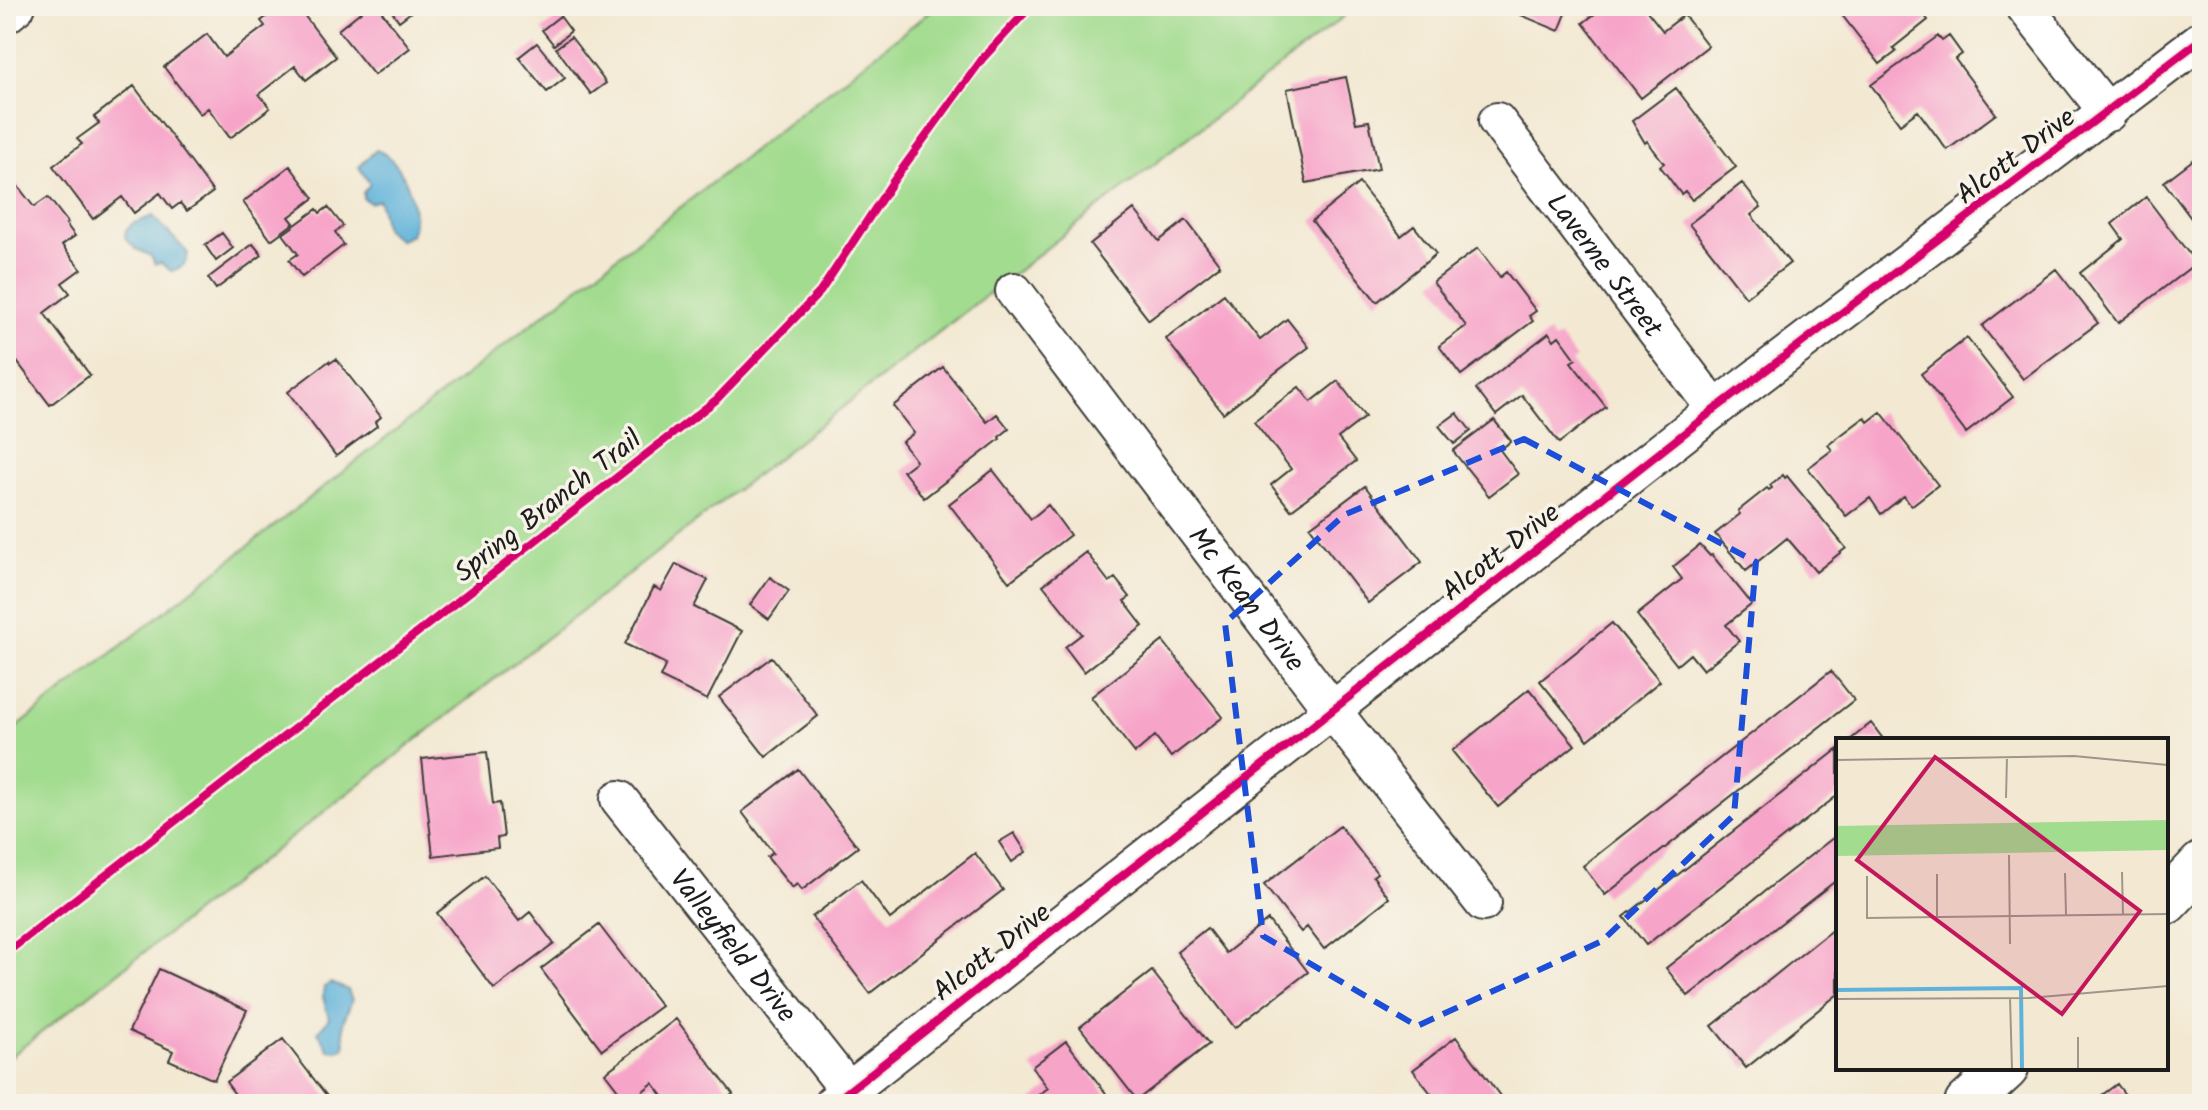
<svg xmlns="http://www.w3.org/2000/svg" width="2208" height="1110" viewBox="0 0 2208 1110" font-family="Kalam,sans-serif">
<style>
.green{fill:#a2dc8f;stroke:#5f7c56;stroke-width:2}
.water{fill:#5fb2da;stroke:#3e677b;stroke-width:2}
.building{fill:#f7a4c9}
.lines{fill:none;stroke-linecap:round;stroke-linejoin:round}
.minor-casing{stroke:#3c3b37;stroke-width:40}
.tertiary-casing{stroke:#3c3b37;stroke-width:48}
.minor{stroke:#fff;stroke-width:36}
.tertiary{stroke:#fff;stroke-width:44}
.cycleway-casing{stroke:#f7f3e8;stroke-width:13}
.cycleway{stroke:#d6006c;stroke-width:8}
.marked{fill:none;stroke:#1d4ed8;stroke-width:6;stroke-dasharray:16 10;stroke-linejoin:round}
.labels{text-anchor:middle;stroke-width:7;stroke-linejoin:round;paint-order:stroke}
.street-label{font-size:28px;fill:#1c1c1c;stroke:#f7f3e8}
.inset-river{fill:none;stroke:#5fb2da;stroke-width:4}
.inset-road{fill:none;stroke:#9d978a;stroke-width:2}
.view{fill:#c2185b;fill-opacity:0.15;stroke:#c2185b;stroke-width:4}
.inset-edge{fill:none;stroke:#1c1c1c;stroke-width:4}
</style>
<rect width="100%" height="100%" fill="#f7f3e8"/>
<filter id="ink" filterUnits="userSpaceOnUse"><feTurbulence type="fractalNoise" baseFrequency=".0125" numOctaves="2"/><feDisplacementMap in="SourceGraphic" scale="16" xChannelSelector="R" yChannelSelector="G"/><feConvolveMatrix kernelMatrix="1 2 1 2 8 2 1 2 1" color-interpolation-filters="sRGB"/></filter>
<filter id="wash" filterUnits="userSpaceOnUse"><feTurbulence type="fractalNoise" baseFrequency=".006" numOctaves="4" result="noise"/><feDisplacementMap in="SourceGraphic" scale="32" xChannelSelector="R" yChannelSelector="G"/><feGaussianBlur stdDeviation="1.8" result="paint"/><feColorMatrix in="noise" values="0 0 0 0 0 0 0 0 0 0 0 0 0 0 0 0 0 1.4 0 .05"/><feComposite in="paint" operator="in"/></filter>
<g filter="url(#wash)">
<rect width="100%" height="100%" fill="#f3e9d3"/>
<path class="green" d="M937,6H1357L6,1060V736Z"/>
<path class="water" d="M376,150C404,158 421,210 411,235L399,240L385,229L379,200L370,203L363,198V193L370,184L359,167Z
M153,216L188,253C186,265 182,268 171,271L161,263L155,264L151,256L136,249L125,238L126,230L132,224Z
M331,983L348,990L352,1000L343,1022L345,1047L338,1051L329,1050L318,1032L329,1018L323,997L324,987Z"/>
<g id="blocks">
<path class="building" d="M281,6H297L336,57L306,80L295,66L259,94L270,108L230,138L208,108L200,114L164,67L207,34L224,57L265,26L261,21Z
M368,6H419L399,21L389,7L382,12L410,48L374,75L338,30Z
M1511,6H1569L1559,31L1509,10Z
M1605,6H1643L1663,31L1684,15L1708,46L1641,98L1583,23Z
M1835,6H1917L1928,20L1893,48L1896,52L1880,64Z
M560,16L571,31L554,45L542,30Z
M1938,36L1942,41L1949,36L1962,54L1955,59L1996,114L1947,150L1918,111L1900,124L1871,85Z
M571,37L606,83L591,94L556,48Z
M537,43L565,78L547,92L519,57Z
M1346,77L1356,123L1369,121L1379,169L1306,183L1287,89Z
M134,86L213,192L187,211L180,203L172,209L160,193L134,213L122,197L93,219L53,166L82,144L77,139L99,123L94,117Z
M1676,88L1736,167L1692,200L1685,191L1681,194L1660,166L1664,163L1647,141L1645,143L1632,121Z
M2202,153V226L2199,229L2164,182Z
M290,166L314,198L289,217L294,223L271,240L243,202Z
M1359,183L1401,236L1414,226L1436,254L1377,302L1312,221Z
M1742,183L1761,207L1751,215L1790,263L1746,297L1689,224Z
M17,185L34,207L48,197L68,223L66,224L75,236L62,245L81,269L62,283L70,293L44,313L90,375L50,405L6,347L8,339L6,336V193Z
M2146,197L2196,263L2118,323L2080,273L2123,239L2112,224Z
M328,207L343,226L335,232L344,245L302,277L289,260L298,254L283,234L317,209L320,213Z
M1134,209L1159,241L1186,220L1220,265L1149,320L1090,244Z
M222,233L233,248L216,261L205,245Z
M253,244L262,255L216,289L208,278Z
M1478,248L1500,277L1506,272L1536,311L1529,316L1533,321L1461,375L1439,346L1466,326L1433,282Z
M2056,269L2098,323L2023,379L1982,326Z
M1224,294L1260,340L1287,319L1309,347L1223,413L1166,339Z
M1549,333L1554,340L1559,336L1576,359L1571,362L1606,407L1559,443L1522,395L1496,415L1476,389Z
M1967,338L2013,397L1966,433L1921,374Z
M336,359L381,417L375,422L377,426L336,456L288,392L329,361L330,363Z
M943,367L987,422L997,414L1009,429L999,437L1000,439L924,498L903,471L916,461L902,442L914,433L893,406Z
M1338,381L1365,417L1338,438L1356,461L1291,510L1271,485L1291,469L1254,421L1299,387L1311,402Z
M1881,412L1938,485L1911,506L1904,496L1881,514L1870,498L1846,516L1808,468L1832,450L1828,445L1865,417L1868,422Z
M1457,413L1471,431L1454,444L1439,426Z
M1494,420L1511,441L1500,450L1518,474L1489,496L1453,451Z
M993,470L1031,519L1048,505L1070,535L1009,582L949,504Z
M1783,475L1785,478L1787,476L1846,548L1816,572L1787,538L1746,571L1715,534L1740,514L1738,511L1767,488L1769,490L1772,488L1770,485Z
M1365,486L1422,562L1368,603L1310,527Z
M1700,545L1710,556L1712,555L1752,604L1726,625L1739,641L1703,670L1690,654L1677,665L1637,615L1682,579L1673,567Z
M1086,552L1109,582L1115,578L1130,597L1124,601L1143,626L1084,672L1065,647L1082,634L1043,585Z
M676,564L708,580L694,607L742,631L707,700L660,677L666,664L625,644L654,587L661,591Z
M770,577L789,591L769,619L750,605Z
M1612,623L1660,681L1588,740L1540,681Z
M1163,641L1223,717L1171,757L1155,736L1135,753L1091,697Z
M772,657L818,716L766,757L719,697Z
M1831,671L1854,700L1605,895L1583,866Z
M1529,689L1575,745L1498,807L1452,751Z
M1871,723L1884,740H1850Z
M1838,749V795L1646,945L1624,917Z
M487,752L493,804L500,803L504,837L497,838L498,848L433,856L422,759Z
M798,769L858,847L802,890L797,884L792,888L767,857L773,853L742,812Z
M1340,826L1377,873L1373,876L1389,898L1324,949L1307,927L1301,932L1264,885Z
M1014,833L1026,852L1012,862L999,842Z
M1838,834V879L1688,996L1666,968Z
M975,853L1003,890L870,993L812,917L861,880L890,919Z
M485,876L519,921L530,912L554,944L494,989L437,913Z
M1268,920L1308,972L1235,1028L1177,952L1207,928L1226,953Z
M599,925L661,1006L602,1050L541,969Z
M1838,925V994L1746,1068L1712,1026Z
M159,969L247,1010L214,1080L169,1060L173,1051L129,1031Z
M1152,971L1209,1044L1137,1100L1080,1027Z
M676,1019L733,1094L719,1104H669L653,1083L628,1103L605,1073Z
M1456,1037L1506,1104H1439L1413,1070Z
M283,1039L333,1104H242L226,1082Z
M1066,1041L1114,1104H1026L1048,1088L1032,1067Z
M2117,1084L2132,1104H2090Z"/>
</g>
</g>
<g filter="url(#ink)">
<use href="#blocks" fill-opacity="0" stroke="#3c3b37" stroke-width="2"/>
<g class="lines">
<defs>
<g id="minor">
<path d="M2024,6L2108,113"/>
<path d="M6,15L17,6"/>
<path id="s1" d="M1497,121L1715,409"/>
<path id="s2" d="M1014,291L1333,711L1483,903"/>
<path id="s3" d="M619,799L849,1091"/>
<path d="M832,1104L1715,409L2202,39"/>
</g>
<path id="tertiary" d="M2166,902L2202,864
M1967,1104L2006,1068"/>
</defs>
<use href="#minor" class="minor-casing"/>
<use href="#tertiary" class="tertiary-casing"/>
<use href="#minor" class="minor"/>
<use href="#tertiary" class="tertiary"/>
<defs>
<path id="cycleway" d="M6,953L716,400L820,292L894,180L983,58L1031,6
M832,1104L1715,409L2202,39"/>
</defs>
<use href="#cycleway" class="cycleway-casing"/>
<use href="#cycleway" class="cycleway"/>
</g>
</g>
<path class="marked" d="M1524,439L1756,562L1734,815L1602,941L1417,1026L1263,936L1225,623L1344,515Z"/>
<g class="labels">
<g class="street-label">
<text transform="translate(2015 155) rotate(-37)" y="10">Alcott Drive</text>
<text dy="10" stroke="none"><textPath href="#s1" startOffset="180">Laverne Street</textPath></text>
<text transform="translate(547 505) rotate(-38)" y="10">Spring Branch Trail</text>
<text transform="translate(1500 551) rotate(-38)" y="10">Alcott Drive</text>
<text dy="10" stroke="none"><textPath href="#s2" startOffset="386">Mc Kean Drive</textPath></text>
<text dy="10" stroke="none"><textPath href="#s3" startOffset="186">Valleyfield Drive</textPath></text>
<text transform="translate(991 951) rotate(-38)" y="10">Alcott Drive</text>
</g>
</g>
<g transform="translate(1836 738)">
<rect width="332" height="332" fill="#f3e9d3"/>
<path d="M332,82V112L0,118V88Z" fill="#a2dc8f"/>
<path class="inset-river" d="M0,252L185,250L186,331"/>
<path class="inset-road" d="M0,22L238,18L332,27M170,60L171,19M173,117L174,206M286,134L287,177M229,135L230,177M101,136V179M31,138V180L332,176M174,260L176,331M0,261L193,260L332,248M242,299V331"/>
<path class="view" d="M99,19L304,173L226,276L21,122Z"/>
<rect width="332" height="332" class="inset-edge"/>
</g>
<rect width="2208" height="1110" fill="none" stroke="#f7f3e8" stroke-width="32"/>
</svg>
